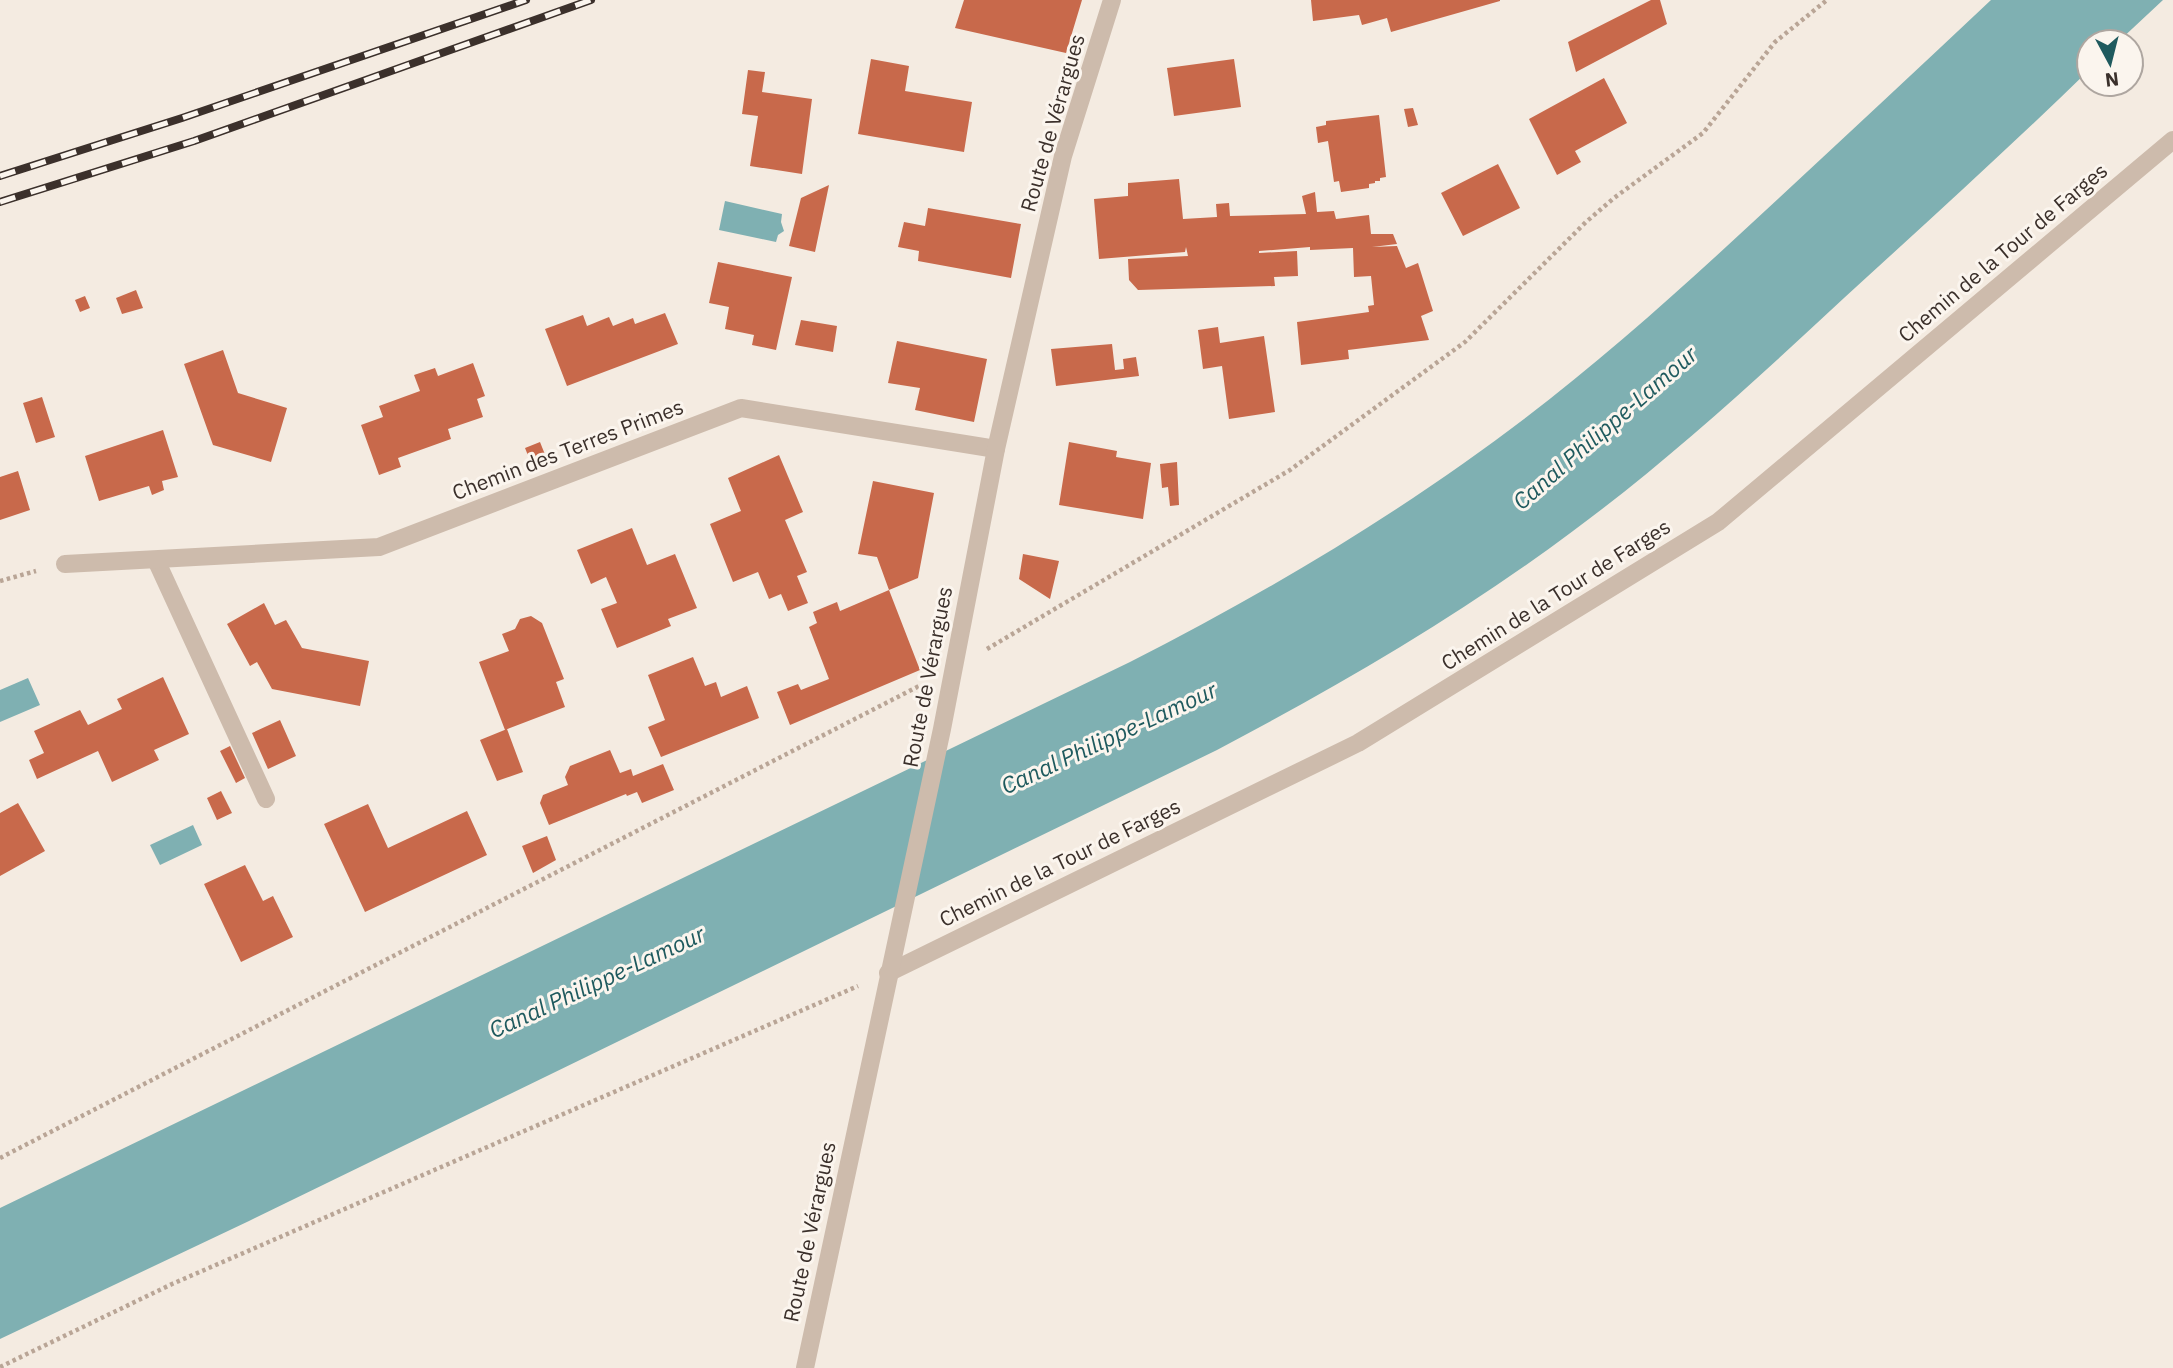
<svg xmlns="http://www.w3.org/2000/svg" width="2173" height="1368" viewBox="0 0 2173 1368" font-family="'IBM Plex Sans',sans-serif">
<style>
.water{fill:#7fb0b2}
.building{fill:#c8694b}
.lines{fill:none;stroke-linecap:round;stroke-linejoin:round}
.path{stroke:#b9a596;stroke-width:4.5;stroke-dasharray:3.5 3.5;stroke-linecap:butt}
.service{stroke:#cdbbac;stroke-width:18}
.minor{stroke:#cdbbac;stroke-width:18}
.tertiary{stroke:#cdbbac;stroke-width:18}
.rail-casing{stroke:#3b302b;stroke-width:8}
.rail{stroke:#fbf5ee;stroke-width:5;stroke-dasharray:16;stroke-linecap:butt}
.labels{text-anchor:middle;stroke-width:6;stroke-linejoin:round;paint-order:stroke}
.street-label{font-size:21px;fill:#3b302b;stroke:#fbf5ee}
.water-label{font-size:23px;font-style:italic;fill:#1f5a5e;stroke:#fbf5ee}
</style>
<rect width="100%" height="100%" fill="#f4ebe1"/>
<path class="water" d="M1991,0H2163L2118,42H2089V70C2009,148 1926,223 1844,298C1757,379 1669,460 1573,531C1461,615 1340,685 1217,750L249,1221L0,1339V1208L1130,662C1246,603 1358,538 1464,463C1577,384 1678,292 1779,198C1850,132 1921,66 1991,0Z
M725,201L782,214L781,222L784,231L778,235L776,242L719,230Z
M28,678L40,705L0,722V690Z
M193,825L202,845L160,865L150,845Z"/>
<path class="building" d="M964,0H1082L1066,53L955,28Z
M1311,0H1500V1L1391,32L1387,18L1362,25L1359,15L1313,21Z
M1651,0H1660L1667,24L1576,72L1568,42Z
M871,59L909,66L905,91L972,102L964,152L858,134Z
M1234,59L1241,107L1174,116L1167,68Z
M748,70L765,72L762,92L812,99L802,174L750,166L758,116L742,114Z
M1604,78L1627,123L1575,151L1581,162L1557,175L1529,119Z
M1413,108L1418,125L1408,127L1404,109Z
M1379,115L1386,177L1380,178V181H1375V183L1369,184V188L1341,192L1339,181L1334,182L1328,141L1318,143L1316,127L1326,125V121Z
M1498,164L1520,208L1463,236L1441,193Z
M1179,179L1183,219L1217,217L1216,204L1229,203L1230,216L1306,214L1302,196L1315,192L1317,212L1334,211L1336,219L1369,215L1371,234H1393L1397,244L1372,247L1397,246L1406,268L1418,263L1433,311L1421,316L1429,340L1348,350L1349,359L1301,365L1297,322L1369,312L1368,306L1374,305L1371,276L1354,277L1353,248L1310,250V247L1259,251V253L1297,251L1298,276L1274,277L1275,286L1138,290L1129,280L1128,259L1188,256L1186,247L1185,252L1099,259L1094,199L1128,196V183Z
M829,185L815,252L789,246L801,198Z
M928,208L1021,224L1011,278L918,261L919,251L898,247L904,222L925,226Z
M718,262L792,277L776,350L752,345L754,335L725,329L729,307L709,303Z
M136,290L143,308L122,314L116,298Z
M85,296L90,308L80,312L75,300Z
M665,313L678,344L567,386L545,329L583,315L587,326L609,317L613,326L633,318L635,324Z
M801,320L837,326L833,352L795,345Z
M1218,327L1220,343L1264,336L1275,412L1229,419L1222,366L1203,369L1198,330Z
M897,341L987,359L974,422L915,410L920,388L888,383Z
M1112,344L1115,370L1124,369L1123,359L1136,357L1139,376L1056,386L1051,349Z
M223,350L238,393L287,408L271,462L213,445L184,364Z
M473,363L485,396L477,399L483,417L448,429L451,439L398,458L401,467L379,475L361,425L383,417L379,406L420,391L414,375L435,368L438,376Z
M42,397L55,437L36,443L23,403Z
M163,430L178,477L162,481L164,490L152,495L149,486L99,501L85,456Z
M540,442L546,457L531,463L525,448Z
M1069,442L1117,451L1116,457L1151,463L1143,519L1059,505Z
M779,455L803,512L785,520L807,572L797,576L808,603L788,611L781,594L769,599L758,572L733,582L710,524L741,511L728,478Z
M1177,462L1179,505L1170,506L1168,487L1162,488L1160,464Z
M18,471L30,510L0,520V477Z
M873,481L934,493L918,578L889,590L877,557L858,554Z
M632,528L647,565L675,554L697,608L668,619L671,626L617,648L601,609L617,603L606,577L591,584L577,550Z
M1023,554L1059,561L1050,599L1019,579Z
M889,590L920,670L790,725L777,692L798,684L801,690L829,679L809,627L817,623L813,612L837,602L840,611Z
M264,603L275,625L286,620L302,648L369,661L360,706L272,689L257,662L250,666L227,624Z
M531,616L542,623L564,679L556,682L565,707L505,730L479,662L509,651L502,634L515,629L520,619Z
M693,657L705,686L716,682L721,697L747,686L759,718L661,757L648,727L665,720L648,675Z
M163,677L189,734L154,750L159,760L112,782L98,751L37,779L29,760L44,753L34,731L80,710L88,725L122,709L117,699Z
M280,720L296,756L268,769L252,733Z
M507,729L523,772L497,781L480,740Z
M230,746L245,778L236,783L220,751Z
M610,750L620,773L631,769L633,776L663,764L674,790L642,803L637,792L627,796L626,794L549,825L540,803L543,795L568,785L565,777L570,766Z
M221,791L232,813L217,820L207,798Z
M18,803L45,851L0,876V813Z
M368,804L388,848L467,811L487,855L365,912L324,824Z
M547,836L556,860L533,873L522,846Z
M245,865L263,901L273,896L293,937L241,962L204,884Z"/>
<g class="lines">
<path class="path" d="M0,581L36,571
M987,649L1290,470L1465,342L1586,222L1614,198L1703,133L1775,42L1827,0
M0,1158L921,685
M0,1367L172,1284L858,986"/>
<path class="service" d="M156,560L266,799"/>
<path class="minor" d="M65,564L379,547L741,408L996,449
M888,973L1358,743L1718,522L2173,140"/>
<path class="tertiary" d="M805,1368L942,729L996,449L1063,156L1112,0"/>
<defs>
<path id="rail" d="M0,176L182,118L526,0
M0,202L194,141L591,0"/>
</defs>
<use href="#rail" class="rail-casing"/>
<use href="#rail" class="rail"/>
</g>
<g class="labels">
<g class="street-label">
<text transform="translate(1053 123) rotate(-74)" y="7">Route de Vérargues</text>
<text transform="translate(2003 253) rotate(-40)" y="7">Chemin de la Tour de Farges</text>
<text transform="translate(568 450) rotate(-21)" y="7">Chemin des Terres Primes</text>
<text transform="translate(1556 595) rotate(-32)" y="7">Chemin de la Tour de Farges</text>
<text transform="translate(928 677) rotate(-79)" y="7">Route de Vérargues</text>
<text transform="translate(1060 863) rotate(-26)" y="7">Chemin de la Tour de Farges</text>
<text transform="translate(810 1232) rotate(-78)" y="7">Route de Vérargues</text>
</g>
<g class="water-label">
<text transform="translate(1605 428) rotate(-41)" y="8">Canal Philippe-Lamour</text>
<text transform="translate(1109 738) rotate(-25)" y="8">Canal Philippe-Lamour</text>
<text transform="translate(597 982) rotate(-25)" y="8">Canal Philippe-Lamour</text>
</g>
</g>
<g transform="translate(2110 63) rotate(173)"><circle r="33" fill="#fbf5ee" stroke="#aea6a0" stroke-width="2"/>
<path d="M0-5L12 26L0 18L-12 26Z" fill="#1f5a5e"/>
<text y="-10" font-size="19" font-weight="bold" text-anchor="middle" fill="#3b302b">N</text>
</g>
</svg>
